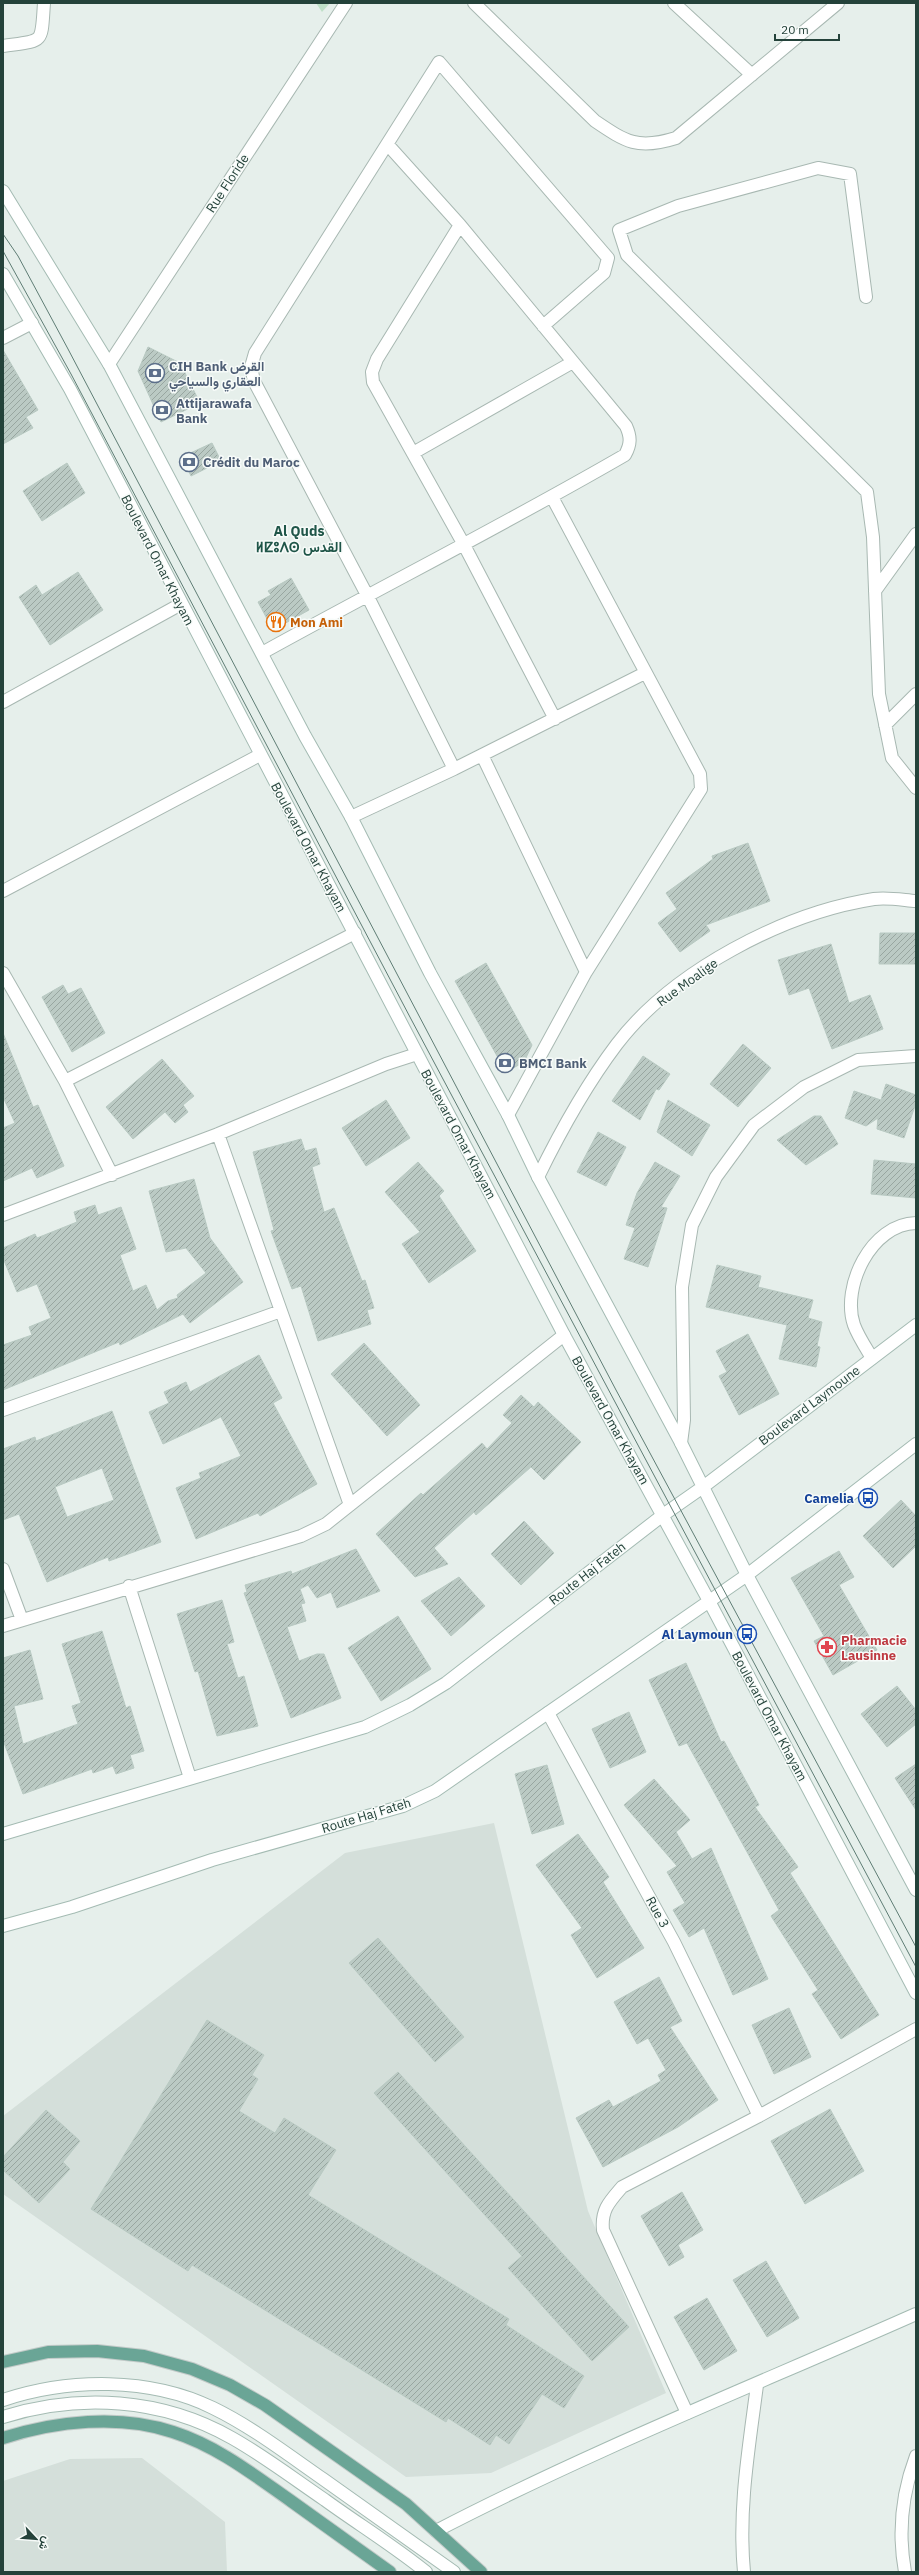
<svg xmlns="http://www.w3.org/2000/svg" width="919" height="2575" viewBox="0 0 919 2575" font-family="'IBM Plex Sans',Vazirmatn,'Noto Sans Tifinagh',sans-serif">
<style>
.built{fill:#d4dfda}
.green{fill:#bfe0c8}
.building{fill:url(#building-hatch);stroke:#b8c9c2;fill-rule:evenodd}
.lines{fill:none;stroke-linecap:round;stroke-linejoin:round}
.street-casing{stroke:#a8b8b2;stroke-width:14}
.secondary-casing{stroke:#a4bbb3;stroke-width:14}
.primary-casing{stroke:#c2cac8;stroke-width:14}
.street{stroke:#fff;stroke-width:12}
.secondary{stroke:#fff;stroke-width:12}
.primary{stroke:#6aa596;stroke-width:12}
.tram{stroke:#5f7d75;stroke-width:1}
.labels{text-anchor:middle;stroke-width:3;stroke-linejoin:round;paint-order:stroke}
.street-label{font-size:13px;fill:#24423a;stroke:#f7fbf9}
.service-label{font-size:13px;font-weight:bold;fill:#4e5e75;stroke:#f7fbf9;text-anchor:start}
.food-label{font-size:13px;font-weight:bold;fill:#c56008;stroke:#f7fbf9;text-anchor:start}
.transit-label{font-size:13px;font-weight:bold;fill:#164399;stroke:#f7fbf9;text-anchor:end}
.health-label{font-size:13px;font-weight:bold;fill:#be3a42;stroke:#f7fbf9;text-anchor:start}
.neighbourhood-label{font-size:14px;font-weight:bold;fill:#1f5548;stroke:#f7fbf9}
</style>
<defs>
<pattern id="building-hatch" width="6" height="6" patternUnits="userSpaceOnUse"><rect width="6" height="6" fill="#bbcac4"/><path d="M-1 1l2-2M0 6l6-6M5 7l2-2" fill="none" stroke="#98a6a0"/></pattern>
</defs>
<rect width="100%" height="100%" fill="#e6efeb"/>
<path class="built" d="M494,1823L588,2211L666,2393L491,2473L406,2477L3,2194V2116L345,1853Z
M142,2458L225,2522L227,2572H3V2481L70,2459Z"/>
<path class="green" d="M316,3H330L322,12Z"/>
<path class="building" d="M148,347L188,367L185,373L200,403L161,422L138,371Z
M3,350L38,410L26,417L33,428L3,444Z
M212,443L221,461L191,476L182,457Z
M67,463L85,493L42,521L23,491Z
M78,572L103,610L50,645L19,597L36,585L42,595Z
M291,578L309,610L273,630L258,602L271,595L268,591Z
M748,843L770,901L706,925L710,931L680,952L658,923L677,909L666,893L713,859L712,856Z
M880,933H916V964H879Z
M831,944L849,1003L870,995L883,1029L832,1049L809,988L789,995L778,960Z
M486,963L532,1045L524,1062L506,1072L455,981Z
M63,985L68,994L81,988L105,1033L72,1052L42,997Z
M3,1033L33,1107L38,1105L64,1166L37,1178L32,1168L3,1181V1128L15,1123L3,1097Z
M743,1044L771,1068L738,1107L710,1084Z
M643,1056L670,1074L659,1090L656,1089L640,1120L612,1101Z
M162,1059L194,1096L183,1105L188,1112L175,1123L165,1112L133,1139L106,1107Z
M886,1084L916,1095V1103L904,1138L877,1129L878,1118L866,1126L845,1118L854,1091L881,1100Z
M386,1100L410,1138L366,1166L342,1128Z
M668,1100L710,1125L692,1156L657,1132Z
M814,1116H821L838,1144L806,1165L777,1140Z
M598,1132L626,1147L606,1186L577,1172Z
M301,1139L305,1151L316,1148L320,1164L312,1167L324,1212L334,1208L362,1281L365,1280L374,1308L367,1310L371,1324L318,1341L301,1286L292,1289L271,1231L274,1230L253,1152Z
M874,1160L916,1164V1198L871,1194Z
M418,1162L444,1191L439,1196L476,1251L429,1283L402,1244L420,1232L385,1192Z
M655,1162L680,1176L661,1207L667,1208L648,1267L624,1259L635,1228L626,1225L637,1193Z
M194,1179L210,1238L243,1282L190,1323L183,1314L120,1345L119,1342L3,1390V1345L32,1335L29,1327L51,1318L37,1284L17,1292L3,1258V1248L35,1234L37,1238L77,1222L74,1212L95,1205L98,1215L121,1207L136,1249L120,1255L133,1291L146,1285L157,1310L168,1301L178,1298L177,1295L206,1273L186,1248L166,1252L149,1191Z
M717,1265L761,1276L758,1287L813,1300L808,1318L822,1322L817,1346L820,1347L816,1367L779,1359L787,1325L706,1307Z
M748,1334L779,1394L739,1415L719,1376L727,1372L716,1351Z
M364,1343L420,1405L387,1436L331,1374Z
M259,1355L282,1398L273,1403L317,1484L260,1516L258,1513L196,1539L176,1488L201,1478L199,1473L241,1456L221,1417L163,1444L149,1412L169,1403L164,1392L186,1382L190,1392Z
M521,1395L534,1407L538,1402L581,1442L544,1480L531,1467L476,1515L474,1512L434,1548L448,1564L415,1577L376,1534L421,1493L423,1495L482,1443L487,1449L512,1423L503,1415Z
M112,1411L161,1542L109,1561L108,1557L47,1582L19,1514L3,1520V1449L35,1437L36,1441ZM102,1468L114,1500L67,1517L55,1487Z
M901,1500L916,1516V1546L893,1568L863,1536Z
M524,1521L554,1553L521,1585L491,1554Z
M356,1549L380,1591L337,1608L331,1592L317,1598L308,1585L300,1589L305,1603L301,1604L306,1621L287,1627L299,1661L317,1654H324L341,1698L291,1718L244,1593L247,1592L245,1585L291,1571L292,1574Z
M839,1551L854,1577L839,1585L877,1650L833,1675L814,1641L824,1636L791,1578Z
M459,1577L485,1606L451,1636L421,1601Z
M222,1600L234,1642L227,1644L238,1678L244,1676L258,1726L217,1736L198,1671L195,1672L177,1614Z
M398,1616L431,1669L381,1701L348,1648Z
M102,1631L126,1708L130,1706L144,1751L130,1755L134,1768L116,1774L113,1766L93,1773L92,1769L23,1794L3,1740V1658L30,1650L43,1699L14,1706L23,1744L78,1724L72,1706L81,1703L62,1644Z
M686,1663L721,1742L724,1741L759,1805L755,1807L798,1867L790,1873L879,2015L841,2039L812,1994L818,1990L771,1916L779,1910L687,1743L679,1746L649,1680Z
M897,1686L916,1710V1724L887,1747L861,1714Z
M629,1712L646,1752L610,1768L592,1729Z
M916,1764V1810L895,1778Z
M547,1765L564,1824L532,1834L515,1774Z
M654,1779L690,1820L676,1832L692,1859L711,1848L768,1979L733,1995L704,1928L689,1937L673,1910L685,1903L667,1872L677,1866L624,1805Z
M578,1834L609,1877L603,1882L644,1948L597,1978L571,1935L582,1928L536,1865Z
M378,1938L464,2037L435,2062L349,1963Z
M659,1977L682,2021L670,2027L718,2100L678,2127L603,2167L576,2118L609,2100L613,2107L661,2081L658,2075L666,2070L648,2038L637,2044L614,2002Z
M789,2008L811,2057L774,2074L752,2025Z
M207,2020L264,2055L252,2075L258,2079L239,2111L275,2133L284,2118L336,2150L308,2195L509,2319L506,2325L584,2376L564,2408L542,2394L509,2444L496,2435L490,2445L448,2418L446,2422L192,2265L188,2271L91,2209Z
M398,2072L629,2327L592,2361L508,2268L522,2256L374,2093Z
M830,2109L864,2171L805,2204L771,2141Z
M46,2110L80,2141L63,2162L70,2169L39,2203L3,2170V2157Z
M682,2192L703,2230L678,2245L684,2257L669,2266L641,2216Z
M766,2261L799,2318L767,2337L733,2280Z
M707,2298L737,2351L704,2370L674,2317Z"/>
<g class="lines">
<defs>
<path id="street" d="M474,3L595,121C626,142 638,150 676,138L838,3
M674,3L752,75
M3,46C45,40 41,45 44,3
M460,225L377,359L372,372L373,382L463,543L555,719
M866,297L850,174L818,168L678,206L619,230L627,255L867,492L873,537L879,694L892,758L916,788
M3,338L32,323
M109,364L346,3
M413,453L573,362
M875,591L916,534
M262,653C383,586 506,524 625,455C631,444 631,437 626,426L460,225L388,145
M3,702L181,604
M885,725L916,694
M482,755L586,972
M454,769L367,595L254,381L251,367L255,353L439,62L608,258L604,273L543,326
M351,817L454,769L645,673
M3,891L260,755
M3,973L65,1081L112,1175
M65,1081L355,933
M508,1115L586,972L701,789L700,774L552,497
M218,1134L350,1505
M538,1177C561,1130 586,1085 617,1044C673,971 784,913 874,899C887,897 903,900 916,901
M3,1215L218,1134L386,1064L417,1054
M872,1358C866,1348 858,1336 854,1325C841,1287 871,1224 916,1223
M3,1410L281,1311
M681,1443L684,1420L682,1287L692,1225L716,1177L754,1125L804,1087L858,1060L916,1056
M3,1569L22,1620
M129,1586L190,1778
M3,1626L301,1536L326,1524L564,1335
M548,1713L674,1942L759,2116
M687,2413L603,2230C601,2210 609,2202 622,2187L759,2116L916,2029
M744,2572C738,2509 749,2447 757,2385
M905,2572C898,2533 902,2493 916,2456"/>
<path id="secondary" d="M3,191L109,364L305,736L351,817L430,973L508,1115L538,1177L681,1443L747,1575L916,1890
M3,274L70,389L564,1335L709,1601L916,1993
M3,1834L365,1727L410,1705L446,1683L663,1515L703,1487L916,1325
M3,1926L72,1907L212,1860L403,1806L435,1791L747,1575L916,1444
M3,2400C69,2378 150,2377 213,2408C252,2427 287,2454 323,2479C366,2510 410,2541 454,2572
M3,2417C79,2393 162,2398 232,2438C264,2456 294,2479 325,2500C358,2524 394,2546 426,2572
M436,2531C592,2450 756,2385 916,2314"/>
<path id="primary" d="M3,2362L48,2352L97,2351L144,2356L192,2369L230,2385L265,2405L406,2504L481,2572
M3,2438C56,2421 120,2414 173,2432C217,2446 254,2475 291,2501C324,2525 357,2548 390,2572"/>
</defs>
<use href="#street" class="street-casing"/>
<use href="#secondary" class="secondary-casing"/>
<use href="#primary" class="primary-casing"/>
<use href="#street" class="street"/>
<use href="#secondary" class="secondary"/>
<use href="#primary" class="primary"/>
<path class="tram" d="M3,234L18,256L68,349L616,1390L916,1947
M3,251L71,374L411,1019L916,1967"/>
</g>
<defs>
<symbol id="bank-ring" viewBox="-11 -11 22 22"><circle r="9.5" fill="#f7fbf9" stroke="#5c6f8a" stroke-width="1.5"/><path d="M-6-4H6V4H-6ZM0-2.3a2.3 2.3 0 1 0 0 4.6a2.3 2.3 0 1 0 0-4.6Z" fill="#5c6f8a"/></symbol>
<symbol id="restaurant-ring" viewBox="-11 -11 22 22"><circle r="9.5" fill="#f7fbf9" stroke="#e8710a" stroke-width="1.5"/><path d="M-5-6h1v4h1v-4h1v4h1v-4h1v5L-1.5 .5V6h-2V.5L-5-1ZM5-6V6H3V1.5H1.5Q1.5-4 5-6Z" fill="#e8710a"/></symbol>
<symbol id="bus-ring" viewBox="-11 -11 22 22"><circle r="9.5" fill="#f7fbf9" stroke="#1a4fb4" stroke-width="1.5"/><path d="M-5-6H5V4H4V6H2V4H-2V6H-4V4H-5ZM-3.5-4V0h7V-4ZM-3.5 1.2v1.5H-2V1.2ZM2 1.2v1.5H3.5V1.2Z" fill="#1a4fb4"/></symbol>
<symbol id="pharmacy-ring" viewBox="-11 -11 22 22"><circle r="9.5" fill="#f7fbf9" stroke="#e0444e" stroke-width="1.5"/><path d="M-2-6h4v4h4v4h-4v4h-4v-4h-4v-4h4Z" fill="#e0444e"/></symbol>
</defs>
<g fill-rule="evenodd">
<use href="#bank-ring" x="144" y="362" width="22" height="22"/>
<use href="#bank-ring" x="151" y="399" width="22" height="22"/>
<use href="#bank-ring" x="178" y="451" width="22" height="22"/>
<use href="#restaurant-ring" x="265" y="611" width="22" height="22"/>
<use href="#bank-ring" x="494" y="1052" width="22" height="22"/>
<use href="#bus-ring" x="857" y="1487" width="22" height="22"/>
<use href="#bus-ring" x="736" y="1623" width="22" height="22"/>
<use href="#pharmacy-ring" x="816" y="1636" width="22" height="22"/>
</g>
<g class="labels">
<g class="street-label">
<text transform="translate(227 183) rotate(-57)" y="5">Rue Floride</text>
<text transform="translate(158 560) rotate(63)" y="5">Boulevard Omar Khayam</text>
<text transform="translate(309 847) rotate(62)" y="5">Boulevard Omar Khayam</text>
<text transform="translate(687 982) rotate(-36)" y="5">Rue Moalige</text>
<text transform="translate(459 1134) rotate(62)" y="5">Boulevard Omar Khayam</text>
<text transform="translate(809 1405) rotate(-37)" y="5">Boulevard Laymoune</text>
<text transform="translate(611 1420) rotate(61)" y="5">Boulevard Omar Khayam</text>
<text transform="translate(587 1573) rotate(-38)" y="5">Route Haj Fateh</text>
<text transform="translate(770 1716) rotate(62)" y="5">Boulevard Omar Khayam</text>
<text transform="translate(366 1815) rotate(-17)" y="5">Route Haj Fateh</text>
<text transform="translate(658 1912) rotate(61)" y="5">Rue 3</text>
</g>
<g class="service-label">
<text x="169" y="371">CIH Bank القرض<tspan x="169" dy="15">العقاري والسياحي</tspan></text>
<text x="176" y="408">Attijarawafa<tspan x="176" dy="15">Bank</tspan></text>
<text x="203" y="467">Crédit du Maroc</text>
<text x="519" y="1068">BMCI Bank</text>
</g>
<g class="food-label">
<text x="290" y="627">Mon Ami</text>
</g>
<g class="transit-label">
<text x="854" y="1503">Camelia</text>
<text x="733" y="1639">Al Laymoun</text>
</g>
<g class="health-label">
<text x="841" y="1645">Pharmacie<tspan x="841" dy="15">Lausinne</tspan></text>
</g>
<g class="neighbourhood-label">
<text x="299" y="536">Al Quds<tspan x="299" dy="16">ⵍⵇⵓⴷⵙ القدس</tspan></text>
</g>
</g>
<rect width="919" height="2575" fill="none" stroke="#24423a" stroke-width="8"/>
<g transform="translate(36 2539) rotate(116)" stroke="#f7fbf9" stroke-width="3" paint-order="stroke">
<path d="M0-3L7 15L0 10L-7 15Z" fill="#24423a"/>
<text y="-6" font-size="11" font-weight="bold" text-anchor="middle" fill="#24423a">ش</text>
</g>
<path d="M775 34v6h64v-6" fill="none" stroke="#24423a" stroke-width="2"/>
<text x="781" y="34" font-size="12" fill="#24423a" stroke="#f7fbf9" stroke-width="3" paint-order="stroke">20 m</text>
</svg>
